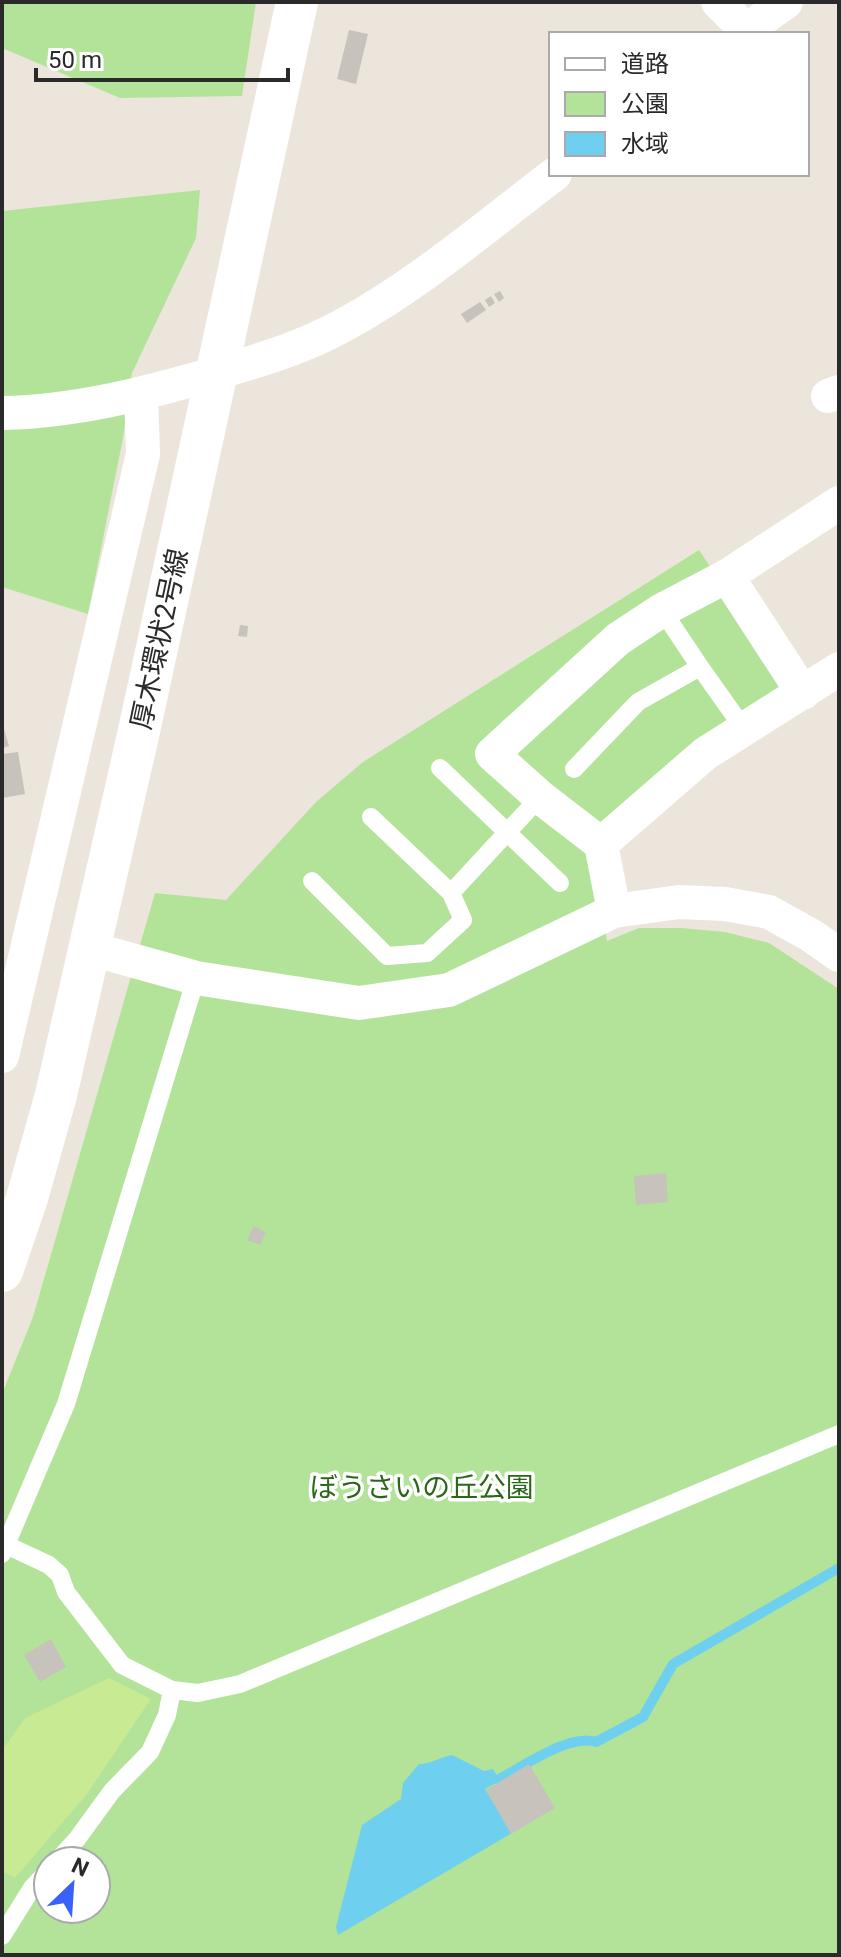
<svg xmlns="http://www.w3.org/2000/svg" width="841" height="1957" viewBox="0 0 841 1957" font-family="Roboto,'Noto Sans JP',sans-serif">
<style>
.green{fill:#b3e398;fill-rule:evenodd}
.pitch{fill:#c7ea93}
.water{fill:#6ecfef}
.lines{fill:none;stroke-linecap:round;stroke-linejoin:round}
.stream{stroke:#6ecfef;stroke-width:10}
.building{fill:#c7c2bb}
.service{stroke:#fff;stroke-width:18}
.minor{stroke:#fff;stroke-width:34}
.tertiary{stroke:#fff;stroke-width:42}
.labels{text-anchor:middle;stroke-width:7;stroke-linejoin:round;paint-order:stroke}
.street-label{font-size:28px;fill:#2a2a2a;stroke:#fff}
.park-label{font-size:28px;fill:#2b671a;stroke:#fff}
</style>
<rect width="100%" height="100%" fill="#ece5dc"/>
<path class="green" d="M2,2H256L242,96L120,98L2,48Z
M200,190L196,238L132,373L123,438L88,614L2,587V211Z
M699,550L791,688L593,857L607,941L639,928H681L725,932L769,943L839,989V1955H2V1394L33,1317L155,893L226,900L316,802L363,762ZM48,1861H96V1909H48Z"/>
<path class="pitch" d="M109,1678L151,1699L87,1794L15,1878L2,1871V1750L25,1718Z"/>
<path class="water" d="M452,1755L484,1771L493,1769L500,1781L485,1789L512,1833L338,1935L336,1927L362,1825L401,1799L403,1783L419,1764C431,1764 440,1757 452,1755Z"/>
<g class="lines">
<path class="stream" d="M499,1779C523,1767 570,1733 596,1742L643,1717L673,1664L839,1568"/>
</g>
<path class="building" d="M349,30L368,34L356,84L337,79Z
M500,291L504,298L499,302L494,294Z
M491,296L495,303L489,307L485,300Z
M480,302L486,310L467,323L461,314Z
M240,625L248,626L247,637L238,636Z
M2,722L9,746L2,748Z
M18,752L25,794L2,798V754Z
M666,1173L668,1202L636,1205L634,1176Z
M254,1226L266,1232L260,1245L247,1240Z
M51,1639L66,1667L40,1682L24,1655Z
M529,1764L555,1808L511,1834L486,1790Z"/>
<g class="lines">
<path class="service" d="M662,610L700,667
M440,768L560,883
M574,769L638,702L700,667L744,729
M371,817L451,893
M312,881L387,956L427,953L463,920L451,893L540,797
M2,1543L49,1565L60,1575L66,1592L122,1665L172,1690L198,1693L240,1684L839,1434
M2,1554L66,1404L196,978
M57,1861L77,1839L112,1791L150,1752L167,1715L172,1690
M2,1936L32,1888L48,1871"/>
<path class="minor" d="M718,2L746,30
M741,34L786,2
M828,396L839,392
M2,413C75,412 147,393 217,373C260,360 302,348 342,326C418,285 486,226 555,174
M727,576L803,693
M601,844L540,797L492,754L618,639L662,610L727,576L839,503
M614,911L601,844L706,753L839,669
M88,948L196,978L359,1003L449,990L614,911L679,902L725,904L769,912L812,936L839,955
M2,1056L143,454L141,394"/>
<path class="tertiary" d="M2,1271L27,1198L56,1095L139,731L297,2"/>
</g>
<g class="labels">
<g class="street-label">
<text transform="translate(159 639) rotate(-78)" y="10">厚木環状2号線</text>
</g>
<g class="park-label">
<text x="422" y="1497">ぼうさいの丘公園</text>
</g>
</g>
<rect width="841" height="1957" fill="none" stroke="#2a2a2a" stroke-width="8"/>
<rect x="549" y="32" width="260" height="144" fill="#ffffff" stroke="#aaaaaa" stroke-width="2"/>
<rect x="565" y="58" width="40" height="12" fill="#ffffff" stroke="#aaaaaa" stroke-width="2"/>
<text x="621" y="72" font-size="24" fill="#2a2a2a">道路</text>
<rect x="565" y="92" width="40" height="24" fill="#b3e398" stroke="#aaaaaa" stroke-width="2"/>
<text x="621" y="112" font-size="24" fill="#2a2a2a">公園</text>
<rect x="565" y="132" width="40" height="24" fill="#6ecfef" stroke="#aaaaaa" stroke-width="2"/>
<text x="621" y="152" font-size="24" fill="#2a2a2a">水域</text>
<g transform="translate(72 1885) rotate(25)"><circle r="38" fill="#ffffff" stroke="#aaaaaa" stroke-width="2"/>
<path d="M0-6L14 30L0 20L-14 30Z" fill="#3a62fa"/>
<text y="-12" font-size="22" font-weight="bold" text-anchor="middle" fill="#2a2a2a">N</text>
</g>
<path d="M36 68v12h252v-12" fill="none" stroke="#2a2a2a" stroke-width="4"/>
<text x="48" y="68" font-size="24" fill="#2a2a2a" stroke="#ffffff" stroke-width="6" paint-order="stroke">50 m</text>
</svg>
